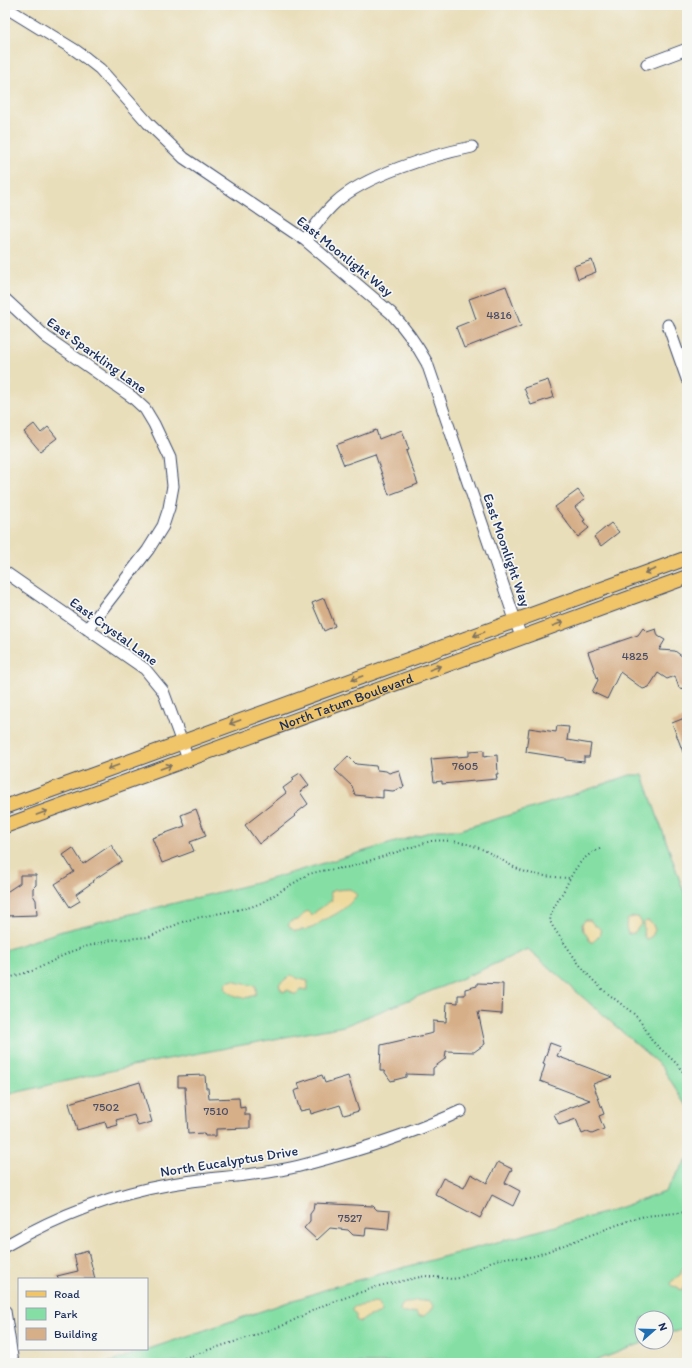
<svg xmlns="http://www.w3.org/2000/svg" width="692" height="1368" viewBox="0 0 692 1368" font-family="Itim,sans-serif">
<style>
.green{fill:#85dfa5;stroke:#508782}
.sand{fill:#eeda9e;stroke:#84847e}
.building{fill:#d6ae87}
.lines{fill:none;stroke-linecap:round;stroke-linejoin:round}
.minor-casing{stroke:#3a496c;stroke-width:13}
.major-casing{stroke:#3a496c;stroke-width:16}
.path{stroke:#3a496c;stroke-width:2;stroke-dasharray:1 3;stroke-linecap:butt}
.minor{stroke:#fff;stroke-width:11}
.major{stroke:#f0c469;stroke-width:14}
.oneway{stroke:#7b7263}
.labels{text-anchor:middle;stroke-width:3.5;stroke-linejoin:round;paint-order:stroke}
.number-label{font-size:12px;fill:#4a4f68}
.street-label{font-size:14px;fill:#1b2f5e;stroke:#f6f6f2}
</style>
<rect width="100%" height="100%" fill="#f6f6f2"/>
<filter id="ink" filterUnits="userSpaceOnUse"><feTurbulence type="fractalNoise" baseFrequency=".025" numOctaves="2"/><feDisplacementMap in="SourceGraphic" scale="8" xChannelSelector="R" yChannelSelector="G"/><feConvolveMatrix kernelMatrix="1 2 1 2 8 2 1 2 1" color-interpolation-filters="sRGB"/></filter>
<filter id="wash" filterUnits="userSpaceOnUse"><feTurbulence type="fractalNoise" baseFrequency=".012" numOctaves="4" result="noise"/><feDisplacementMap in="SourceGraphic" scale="16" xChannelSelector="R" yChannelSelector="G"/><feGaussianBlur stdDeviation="0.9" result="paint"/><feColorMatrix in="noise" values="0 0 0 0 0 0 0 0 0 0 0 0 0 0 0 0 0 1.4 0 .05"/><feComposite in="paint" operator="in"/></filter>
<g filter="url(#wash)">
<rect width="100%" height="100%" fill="#e9deba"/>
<path class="green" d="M630,775H643L687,901V1106L661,1066L528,949L461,979L344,1026L141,1064L5,1095V950L62,931L260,882L436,830H459L546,804Z
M687,1159V1327L666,1334V1318H642V1342H645L590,1363H107L336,1286L604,1213L665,1192Z"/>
<path class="sand" d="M350,889L357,895C347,908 339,913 324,920C320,922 318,925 314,927C308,930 301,930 295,931L288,926L291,921L298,920L307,911L312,916L315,912L332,900L330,892L335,890Z
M633,917H638L642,923L634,933L628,934L626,927L627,920Z
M585,920H590L595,926H597L600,929L601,934L593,942H590L586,933L583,931L582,924Z
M646,921H649L652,923L655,930L652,936L647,939L645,938L643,932L644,929L643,924Z
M291,975L299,979L308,981L307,990L301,989L296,994H293L289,990L283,992L280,988L279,984Z
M234,980L239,983L256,986V994C245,1001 233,997 225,988L227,982Z
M687,1266V1282L684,1286L683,1289L680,1290L678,1287L672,1286L670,1284L671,1282L681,1274L682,1269L684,1267Z
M416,1300L421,1301L429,1300L434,1307L424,1316H418L416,1312C410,1314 405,1314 400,1311L401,1306L405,1303H410Z
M375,1302L378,1303L382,1312C377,1316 374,1314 369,1316C366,1318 363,1320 360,1322L356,1320V1315L352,1311V1309C357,1304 359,1307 365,1305C368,1305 372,1302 375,1302Z
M422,1358H433L436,1363H417Z"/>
<g id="blocks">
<path class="building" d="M592,260L596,272L578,279L574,266Z
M506,286L521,326L464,348L456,327L476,319L469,299Z
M548,380L554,397L531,405L524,388Z
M34,424L41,433L48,427L57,438L40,451L24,432Z
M376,430L379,439L402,430L409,450L406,451L418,484L389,495L375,454L344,465L336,445Z
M578,490L585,499L575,507L585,520L583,521L589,528L578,537L555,507Z
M611,523L619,532L601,546L594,537Z
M324,598L335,626L324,631L312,603Z
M643,628L647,632L656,629L658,636L665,640L659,650L675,651L687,660V689L679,688L675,676L667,679L658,673L649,687L643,689L620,672L607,699L592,692L598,680L588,652L638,635Z
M687,717V760H686L672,723Z
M557,726L569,727L567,740L591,744L589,757H584V762L565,760V758L526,752L529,728L556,732Z
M484,750V757L497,755L498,774H496L497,779L442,784V781L434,782L431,759L469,756V751Z
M348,756L356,764L376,766L377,770L386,771L389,773L399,770L404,787L393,791L383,790V798L355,795L352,786L335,770Z
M300,773L309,785L300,792L308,804L294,815L295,816L259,844L245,825L286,793L283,788L294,780L292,778Z
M196,809L206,836L190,842L194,851L162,863L152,838L185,826L181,815Z
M111,845L122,861L92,881L93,882L76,894L80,901L70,907L55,884L74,872L63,855L73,848L83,864Z
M20,875H36V885L33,888V895L36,900L37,915L5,916V893L20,883Z
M477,983L503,984L502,1014L478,1012L485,1044L474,1052L446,1051L445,1059L433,1068V1075L406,1074V1077L391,1081L384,1071H380L381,1045L433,1033V1021L446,1022L447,1002L458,1003V995H465V989L477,986Z
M550,1043L561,1047L557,1056L612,1077L593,1084L604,1114L599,1116L604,1129L592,1134L587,1132L582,1134L576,1119L559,1125L554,1114L590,1100L540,1081L545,1065L543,1064Z
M205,1075L206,1088H208L209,1099L239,1098L240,1108L245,1107V1115H250V1128L216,1129V1136H205L204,1133L188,1134L185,1087H178V1076Z
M322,1075L325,1083L348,1076L359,1111L344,1115L340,1105L311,1114L310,1109L300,1111L294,1091L300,1089L298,1083Z
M140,1082L152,1122L138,1126L134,1115L116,1120L118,1125L107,1128L105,1122L77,1130L69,1103Z
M498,1162L512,1169L505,1183L520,1191L513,1206L492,1195L480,1218L435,1194L443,1178L464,1188L471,1174L487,1183Z
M314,1203L373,1206L377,1210L390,1211L388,1230L366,1228L365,1236L353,1235L348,1230L330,1228L317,1240L304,1228L310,1221V1214L313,1210Z
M88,1251L95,1279H58L57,1276L78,1271L74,1255Z"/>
</g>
</g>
<g filter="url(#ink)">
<use href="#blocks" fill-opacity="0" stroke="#3a496c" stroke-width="1"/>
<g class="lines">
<defs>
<path id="minor" d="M5,7L75,50L86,58L100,69L148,123L184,158L305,240L391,313C405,328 417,345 427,363L521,637
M647,64L687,49
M305,240C314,227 324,213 335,203C365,175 433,155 472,147
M5,299L46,337L132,397L145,409L154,424L170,458L173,486L169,508L163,526L148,550L87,629
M668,325L687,379
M5,572L145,669L163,691L188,759
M5,1246C57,1216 113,1194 172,1184C206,1178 240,1177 274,1171C295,1168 315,1162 336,1156C379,1144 420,1130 461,1111
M5,1311L13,1363"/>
<g id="major">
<path d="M5,807L687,558"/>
<path id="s1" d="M5,826L687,577"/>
</g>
</defs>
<use href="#minor" class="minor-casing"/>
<use href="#major" class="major-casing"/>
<path class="path" d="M600,849C578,858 573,873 563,892C559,899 554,906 551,914L550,921L553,927L579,964L590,977L602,989L634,1014L642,1023L652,1041L676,1063L687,1077
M5,979L35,970L70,952L84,947L112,940L149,937L182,922L196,918L251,907L261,903L309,874L321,871L350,867L431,841C451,839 470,843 488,852C498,857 507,864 518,869C533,876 553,877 570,878
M178,1363L185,1358L208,1350L250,1337L284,1325L324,1305L379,1286L425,1276L452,1279L459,1278L472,1273L490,1262L500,1259L511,1257L523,1258L535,1256L633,1219L645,1216L687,1212"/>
<use href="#minor" class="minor"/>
<use href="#major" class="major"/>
</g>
<defs><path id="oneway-shaft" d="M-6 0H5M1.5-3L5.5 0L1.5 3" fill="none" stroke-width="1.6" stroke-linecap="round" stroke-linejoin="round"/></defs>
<g class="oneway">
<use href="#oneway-shaft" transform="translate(650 571) rotate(160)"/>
<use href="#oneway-shaft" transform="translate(558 624) rotate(-20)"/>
<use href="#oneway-shaft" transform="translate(479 634) rotate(160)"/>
<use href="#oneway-shaft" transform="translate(435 668) rotate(-20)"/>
<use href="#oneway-shaft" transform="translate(357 678) rotate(160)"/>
<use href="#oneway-shaft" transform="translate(235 722) rotate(160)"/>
<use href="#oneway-shaft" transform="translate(113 767) rotate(160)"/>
<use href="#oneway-shaft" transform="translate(166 767) rotate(-20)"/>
<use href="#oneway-shaft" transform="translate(42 813) rotate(-20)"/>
</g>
</g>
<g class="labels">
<g class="number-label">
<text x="499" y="319">4816</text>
<text x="635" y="660">4825</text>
<text x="465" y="770">7605</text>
<text x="106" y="1111">7502</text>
<text x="216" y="1115">7510</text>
<text x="350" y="1222">7527</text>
</g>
<g class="street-label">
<text transform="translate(345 256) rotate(39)" y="5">East Moonlight Way</text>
<text transform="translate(97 355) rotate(36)" y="5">East Sparkling Lane</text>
<text transform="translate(507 550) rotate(71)" y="5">East Moonlight Way</text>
<text transform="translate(114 631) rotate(36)" y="5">East Crystal Lane</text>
<text dy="5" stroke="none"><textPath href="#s1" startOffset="363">North Tatum Boulevard</textPath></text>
<text transform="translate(229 1161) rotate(-9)" y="5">North Eucalyptus Drive</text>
</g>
</g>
<rect width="692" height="1368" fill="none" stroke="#f6f6f2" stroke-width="20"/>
<rect x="18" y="1278" width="130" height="72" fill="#f6f6f2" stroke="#9ea6b7"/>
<rect x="26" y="1291" width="20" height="6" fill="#f0c469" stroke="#9ea6b7"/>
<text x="54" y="1298" font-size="12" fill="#1b2f5e">Road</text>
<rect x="26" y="1308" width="20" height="12" fill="#85dfa5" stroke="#9ea6b7"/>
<text x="54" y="1318" font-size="12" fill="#1b2f5e">Park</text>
<rect x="26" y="1328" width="20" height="12" fill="#d6ae87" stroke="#9ea6b7"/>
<text x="54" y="1338" font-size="12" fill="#1b2f5e">Building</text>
<g transform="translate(654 1330) rotate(70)"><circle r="19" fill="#f6f6f2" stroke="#9ea6b7"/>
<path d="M0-3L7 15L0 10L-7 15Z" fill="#1f6fb2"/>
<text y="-6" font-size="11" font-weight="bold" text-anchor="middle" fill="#1b2f5e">N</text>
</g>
</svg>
